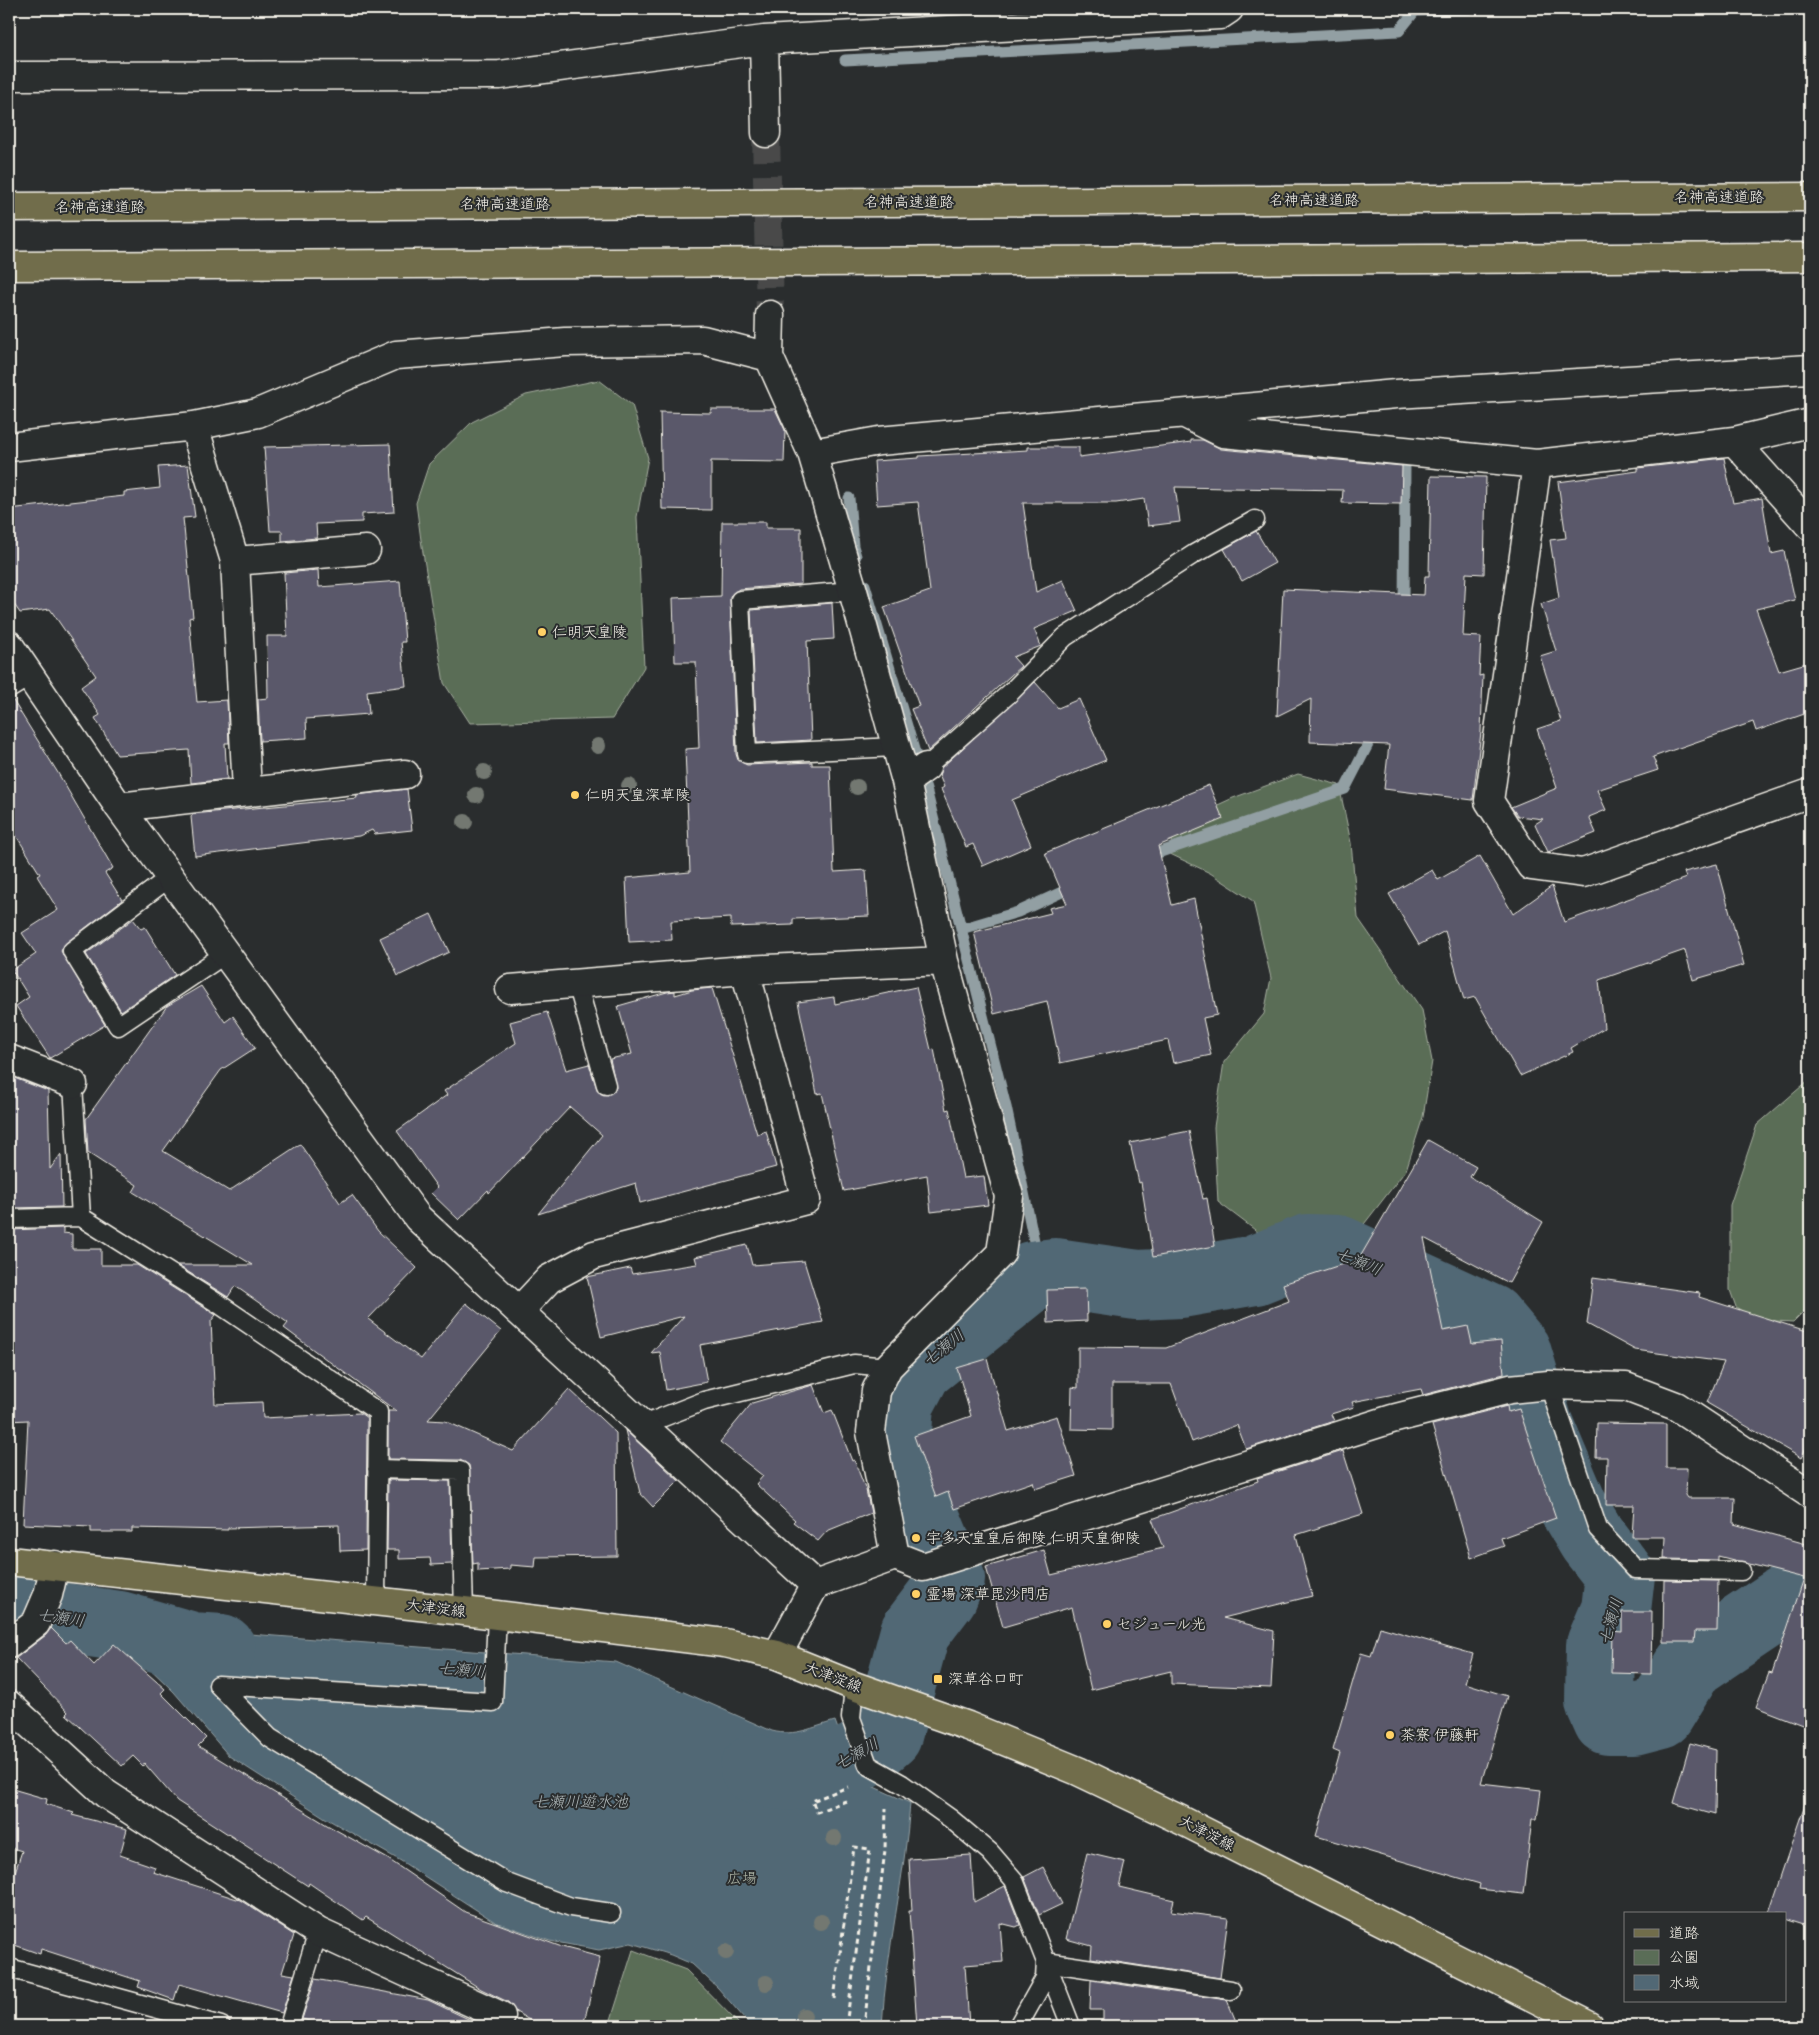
<svg xmlns="http://www.w3.org/2000/svg" width="1819" height="2035" viewBox="0 0 1819 2035" font-family="'Balsamiq Sans','Klee One',sans-serif">
<style>
.green{fill:#5a6d57;stroke:#a7afa0}
.water{fill:#516875;stroke:#929fa3}
.lines{fill:none;stroke-linecap:round;stroke-linejoin:round}
.stream{stroke:#929fa3;stroke-width:11}
.river{stroke:#516875;stroke-width:70}
.building{fill:#5a596b;stroke:#f4f1e8}
.street-tunnel{stroke:#484a4a;stroke-width:28;stroke-dasharray:28 14;stroke-linecap:butt}
.lane-casing{stroke:#f4f1e8;stroke-width:21}
.street-casing{stroke:#f4f1e8;stroke-width:31}
.primary-casing{stroke:#f4f1e8;stroke-width:31}
.highway-casing{stroke:#f4f1e8;stroke-width:31}
.path{stroke:#f4f1e8;stroke-width:3;stroke-dasharray:5 4;stroke-linecap:butt}
.lane{stroke:#2a2d2e;stroke-width:18}
.street{stroke:#2a2d2e;stroke-width:28}
.primary{stroke:#716d4b;stroke-width:28}
.highway{stroke:#716d4b;stroke-width:28}
.tree{fill:#737871}
.poi-dot{fill:#ffd166;stroke:#2a2d2e;stroke-width:2}
.labels{text-anchor:middle;stroke-width:4;stroke-linejoin:round;paint-order:stroke}
.street-label{font-size:15px;fill:#f4f1e8;stroke:#2a2d2e}
.poi-label{font-size:15px;fill:#f4f1e8;stroke:#2a2d2e;text-anchor:start}
.park-label{font-size:15px;fill:#afb6a7;stroke:#2a2d2e}
.water-label{font-size:16px;font-style:italic;fill:#abb3b4;stroke:#2a2d2e}
</style>
<rect width="100%" height="100%" fill="#2a2d2e"/>
<filter id="ink" filterUnits="userSpaceOnUse"><feTurbulence type="fractalNoise" baseFrequency=".02" numOctaves="2"/><feDisplacementMap in="SourceGraphic" scale="10" xChannelSelector="R" yChannelSelector="G"/><feConvolveMatrix kernelMatrix="1 2 1 2 8 2 1 2 1" color-interpolation-filters="sRGB"/></filter>
<g filter="url(#ink)">
<path class="green" d="M599,380L632,405L648,458L637,517L644,667L612,719L470,723L444,683L421,540L416,503L429,464L472,422L526,395Z
M1298,774L1339,785L1351,843L1358,918L1422,1010L1432,1061L1423,1117L1406,1170L1354,1237L1271,1242L1218,1202L1214,1127L1224,1062L1264,1014L1271,978L1253,901L1210,873L1166,852L1183,821L1233,798Z
M1810,1079V1305L1793,1322L1755,1320L1736,1307L1730,1290V1205L1757,1125Z
M633,1950L686,1970L741,2026H609Z"/>
<path class="water" d="M132,1605L210,1631L616,1662L772,1731C795,1737 813,1727 835,1721L856,1779L910,1803C905,1878 886,1951 882,2026H751L718,1988L692,1964L671,1955L631,1943L599,1950L550,1941L495,1922L401,1861L327,1819L229,1756L174,1692L126,1645Z"/>
<g class="lines">
<path class="stream" d="M845,60L1399,31L1415,11L1469,9
M849,498L853,546L856,556
M865,585L927,793L1006,1107L1038,1260L1032,1276
M1404,609L1405,464
M1146,857L1345,789L1375,731
M961,929L1018,912L1075,886"/>
<path class="river" d="M9,1610L119,1626L192,1647L221,1649
M755,1769C799,1786 853,1766 887,1735L915,1632L943,1595L950,1578L896,1447L899,1404L918,1368L1032,1276L1055,1273L1137,1285L1181,1283L1255,1270L1308,1249L1338,1250L1489,1319L1516,1351L1538,1424L1573,1507L1592,1539L1620,1575L1616,1610L1601,1645L1600,1702L1608,1720H1633L1660,1713L1690,1664L1784,1601L1810,1597"/>
</g>
<path class="building" d="M711,409H775L785,430L784,462L711,461V510L662,509L660,412L711,413Z
M1191,440H1203L1221,449L1402,466L1401,504L1342,503L1343,490L1175,487L1180,522L1148,526L1144,499L1116,503H1023L1036,592L1063,580L1077,611L1034,629L1041,646L1013,657L1021,666L928,751L911,709L919,706L884,607L930,591L918,502L877,505L874,461L919,458V456L1028,450V447H1079V457L1191,442Z
M390,444L394,512L362,514V522L316,524L317,538L282,541V531H270L264,447Z
M1724,458L1733,503L1762,498L1771,554L1784,551L1795,600L1756,609L1779,671L1810,662V712L1756,731L1753,722L1653,757L1658,770L1597,790L1606,810L1589,817L1596,833L1548,852L1535,824L1543,819L1518,816L1511,807L1557,788L1537,729L1561,721L1540,656L1556,651L1541,604L1559,598L1550,540L1566,538L1558,482L1638,471V468Z
M188,465L195,517L183,518L193,617L189,618L197,702L227,700L229,743H225L227,779L191,783L189,750L117,755L95,718L100,715L81,687L96,676L50,609L20,613L9,597V509L124,496V492L160,488L158,467Z
M1431,476L1486,477L1484,574L1466,573L1463,636L1481,637L1479,676L1483,675L1481,732L1473,800L1384,789L1389,745L1310,742L1311,699L1277,716L1283,589L1424,595L1425,576H1429Z
M722,522H766V528H801V584L739,589L730,596L736,754L738,760L747,765L812,762V765H830L834,872L866,870L869,916L793,919V925L731,927V918L671,921L672,940L629,942L626,878L690,872L685,749L699,748L696,662H675L673,598L721,596Z
M1256,531L1275,563L1242,581L1224,549Z
M318,570L319,587L400,581L405,642H401L406,686L367,691L369,714L306,719L307,738L260,741L258,699L268,698L267,636H287L284,573Z
M832,603L834,639L807,641L811,740L757,743L751,610Z
M1035,682L1058,708L1079,699L1106,760L1012,800L1031,845L983,866L973,844L966,847L941,789L944,787L939,775L941,768Z
M12,699L58,773L113,868L105,873L122,900L66,943L61,951L105,1025L50,1058L16,1006L29,997L12,970L36,954L22,933L58,910L37,876L40,874L9,824V700Z
M1209,785L1223,819L1158,846L1172,905L1194,899L1217,1015L1203,1018L1211,1055L1173,1063L1168,1040L1060,1063L1047,1001L994,1014L974,932L1051,913L1049,908L1067,904L1045,853Z
M407,789L412,830L375,834L372,830L359,836L195,856L191,817L193,814L357,798L356,795Z
M1480,856L1513,914L1552,886L1564,922L1686,878L1684,872L1717,864L1744,965L1693,980L1685,950L1599,980L1604,1028L1571,1048L1573,1052L1520,1076L1475,997L1464,1000L1445,931L1419,945L1389,894L1432,870L1438,880Z
M431,914L449,952L398,976L380,938Z
M133,919L141,929L145,927L175,975L121,1011L86,954Z
M201,986L225,1022L233,1016L255,1048L221,1070L163,1151L229,1191L300,1144L340,1203L352,1195L378,1231L417,1268L368,1319L421,1359L466,1303L501,1331L428,1420L445,1421L513,1451L569,1389L616,1433L617,1556L536,1557L535,1567L510,1565V1569L478,1571V1563L473,1564L469,1465L460,1460L388,1459V1411H396L284,1328L288,1323L235,1286L228,1297L177,1265H253L133,1192L137,1185L88,1153L86,1119L167,1006Z
M916,987L931,1050L934,1049L946,1110L949,1109L963,1178L984,1176L988,1205L931,1212L927,1175L844,1191L822,1093L817,1094L798,1002L834,997L835,1004Z
M712,988L757,1134L766,1131L776,1167L640,1203L636,1183L538,1214L602,1135L570,1107L489,1193L488,1190L459,1220L431,1193L437,1187L397,1131L447,1095L444,1091L516,1043L510,1022L547,1012L566,1070L589,1064L598,1092L608,1095L616,1087L610,1059L632,1054L618,1006L667,992L675,991V995L692,990Z
M9,1076L48,1091L50,1169L61,1154L62,1207L9,1208Z
M1189,1131L1203,1199L1207,1198L1215,1246L1153,1257L1141,1182L1139,1183L1130,1143Z
M1428,1140L1476,1167L1470,1177L1543,1222L1509,1283L1424,1238L1443,1331L1468,1326L1472,1344L1501,1341L1504,1374L1423,1395L1421,1389L1352,1402L1354,1407L1331,1414L1334,1421L1246,1449L1237,1425L1192,1442L1171,1384H1112V1430L1071,1429L1072,1387L1078,1388V1347L1166,1348L1289,1301L1283,1284L1343,1264H1356Z
M63,1228V1233L72,1234V1249H101V1265H137L216,1315L211,1321L215,1404L262,1402L263,1418L360,1413L367,1418L366,1550L340,1551L339,1525L228,1528V1530L132,1528V1532H91V1527L23,1524L28,1420L9,1421V1230Z
M747,1245L752,1265L804,1261L823,1322L700,1345L707,1382L666,1390L660,1352L651,1353L684,1316L601,1337L587,1277L630,1268L632,1274L697,1264L695,1257Z
M1593,1278L1700,1293L1699,1297L1810,1332V1440L1801,1458L1707,1403L1724,1362L1635,1350L1587,1324Z
M1086,1289L1087,1321L1048,1323L1047,1290Z
M987,1359L1008,1431L1057,1416L1076,1476L1035,1489L1033,1482L954,1509L948,1492L936,1497L914,1436L971,1416L957,1368Z
M813,1385L824,1413L832,1410L852,1461L854,1460L866,1490L871,1513L827,1531L818,1541L793,1522L795,1520L756,1484L763,1476L720,1442L752,1403Z
M1507,1406L1508,1412L1519,1409L1556,1518L1501,1538L1504,1546L1471,1558L1432,1425Z
M1597,1423L1666,1424V1468H1687L1686,1495L1688,1498H1735L1734,1524L1810,1545V1728L1756,1707L1769,1673L1772,1674L1804,1578L1718,1556V1560L1664,1559L1665,1537H1632L1634,1505H1606L1607,1457H1596Z
M625,1430L679,1481L653,1507L640,1493Z
M1343,1451L1363,1514L1296,1535L1312,1596L1223,1618L1274,1631L1271,1688L1171,1684V1671L1091,1690L1072,1607L1003,1627L986,1567L1044,1550L1051,1575L1163,1548L1152,1519L1258,1481L1257,1478Z
M388,1480L450,1481L452,1564L431,1565L430,1558L399,1559V1550H387Z
M1664,1580L1718,1581L1717,1631H1695L1694,1642H1663Z
M1622,1612H1652L1651,1674L1611,1673L1612,1631L1622,1632Z
M1380,1627L1473,1654L1465,1683L1507,1696L1481,1783L1541,1790L1537,1819H1532L1523,1894L1479,1889L1480,1884L1316,1836L1340,1753L1333,1750L1361,1653L1371,1656Z
M51,1628L66,1643L70,1640L94,1665L114,1644L165,1689L161,1693L206,1738L198,1746L327,1825L388,1859L465,1912L562,1947L600,1957L583,2026H539L516,2012L508,2002L481,1989L366,1917L363,1920L309,1883L308,1886L177,1801L144,1763L143,1766L133,1756L122,1766L66,1714L68,1712L16,1658L46,1635Z
M1690,1743L1716,1750L1715,1815L1673,1803Z
M9,1788L47,1799L46,1804L74,1813L72,1815L127,1829L120,1855L155,1867L153,1872L240,1900L294,1935L282,1973L294,1975L282,2013L179,1984L174,2000L138,1987L140,1981L41,1949L40,1954L9,1943V1890L22,1851L9,1847Z
M1805,1804L1810,1805V1927L1785,1919V1914L1768,1913Z
M1087,1853L1125,1862L1119,1887L1174,1900L1171,1911L1228,1918L1220,1978L1091,1958L1092,1946L1066,1939Z
M971,1855L974,1902L1005,1886L1020,1925L1016,1927L1000,1923L1003,1962L965,1965L969,2026H917L909,1911H912L909,1859Z
M1043,1867L1062,1904L1039,1915L1024,1877Z
M315,1979L428,2000L483,2026H327L302,2019Z
M1091,1980L1227,2000L1238,2026H1103V2010H1090Z"/>
<g class="lines">
<path class="street-tunnel" d="M766,133L770,315"/>
<defs>
<path id="lane" d="M853,591L740,600L747,754L896,747
M9,689L30,676
M926,767L1011,692L1065,637L1194,554L1255,520
M170,877L72,951L118,1026L225,954
M577,983L606,1085
M73,1084L81,1217
M9,1219L81,1217L222,1306L378,1412L376,1601
M1549,1385L1598,1529L1635,1569L1741,1571
M643,1425L704,1401L854,1364L888,1367
M377,1469L460,1471L464,1611
M497,1616L493,1702L218,1685L270,1738L507,1883L571,1907L611,1913
M854,1686L851,1718L868,1765L902,1784L951,1819L990,1852L1014,1880L1046,1962L1045,1978L1018,2026
M9,1968L221,2026
M289,2026L318,1932
M1071,2026L1046,1962L1231,1990"/>
<path id="street" d="M764,40L766,133
M9,76L500,75L764,40L1220,15L1229,9
M770,315L769,357L812,453L853,591L906,781L944,961L1009,1196L1001,1253L888,1367L876,1391L871,1432L895,1556
M1187,415L1223,433L1537,464L1734,441L1810,423
M194,426L235,561L247,791
M1734,441L1810,526
M9,447L194,426L258,413L396,355L565,342L703,340L769,357
M812,453L879,441L1396,394L1810,369
M1537,464L1489,801L1531,866L1583,873L1810,793
M235,561L366,550
M9,645L119,807L418,1218L815,1585
M906,781L926,767
M119,807L405,774
M510,989L745,970L944,961
M9,1059L73,1084
M519,1311L549,1279L594,1255L806,1200L745,970
M9,1644L36,1623L48,1595L55,1565
M777,1655L815,1585L895,1556L923,1567L1392,1419L1510,1389L1549,1385L1626,1387L1676,1406L1810,1494
M9,1705L106,1794L318,1932L501,2016"/>
<path id="primary" d="M9,1561L464,1611L725,1643L777,1655L854,1686L968,1726L1078,1771L1181,1820L1590,2026"/>
<path id="highway" d="M9,207L1810,197
M9,266L1810,257"/>
</defs>
<use href="#lane" class="lane-casing"/>
<use href="#street" class="street-casing"/>
<use href="#primary" class="primary-casing"/>
<use href="#highway" class="highway-casing"/>
<path class="path" d="M846,1801L817,1812L812,1801L848,1787
M834,1999L854,1847L870,1849L846,2026
M864,2026L885,1850L886,1808"/>
<use href="#lane" class="lane"/>
<use href="#street" class="street"/>
<use href="#primary" class="primary"/>
<use href="#highway" class="highway"/>
</g>
<g class="tree">
<circle cx="598" cy="746" r="8"/>
<circle cx="484" cy="772" r="8"/>
<circle cx="629" cy="786" r="8"/>
<circle cx="857" cy="787" r="8"/>
<circle cx="476" cy="795" r="8"/>
<circle cx="465" cy="822" r="8"/>
<circle cx="834" cy="1838" r="8"/>
<circle cx="821" cy="1922" r="8"/>
<circle cx="726" cy="1952" r="8"/>
<circle cx="766" cy="1983" r="8"/>
<circle cx="804" cy="2016" r="8"/>
</g>
</g>
<g class="poi-dot">
<circle cx="542" cy="632" r="5"/>
<circle cx="575" cy="795" r="5"/>
<circle cx="916" cy="1538" r="5"/>
<circle cx="916" cy="1594" r="5"/>
<circle cx="1107" cy="1624" r="5"/>
<rect x="933" y="1674" width="10" height="10" rx="2.5"/>
<circle cx="1390" cy="1735" r="5"/>
</g>
<g class="labels">
<g class="street-label">
<text x="1719" y="202">名神高速道路</text>
<text x="1314" y="205">名神高速道路</text>
<text x="909" y="207">名神高速道路</text>
<text x="505" y="209">名神高速道路</text>
<text x="100" y="212">名神高速道路</text>
<text transform="translate(436 1608) rotate(7)" y="5">大津淀線</text>
<text transform="translate(833 1677) rotate(21)" y="5">大津淀線</text>
<text transform="translate(1207 1833) rotate(27)" y="5">大津淀線</text>
</g>
<g class="poi-label">
<text x="552" y="637">仁明天皇陵</text>
<text x="585" y="800">仁明天皇深草陵</text>
<text x="926" y="1543">宇多天皇皇后御陵 仁明天皇御陵</text>
<text x="926" y="1599">霊場 深草毘沙門店</text>
<text x="1117" y="1629">セジュール光</text>
<text x="948" y="1684">深草谷口町</text>
<text x="1400" y="1740">茶寮 伊藤軒</text>
</g>
<g class="park-label">
<text x="742" y="1883">広場</text>
</g>
<g class="water-label">
<text transform="translate(1359 1261) rotate(22)" y="6">七瀬川</text>
<text transform="translate(943 1347) rotate(-39)" y="6">七瀬川</text>
<text transform="translate(61 1617) rotate(8)" y="6">七瀬川</text>
<text transform="translate(1610 1621) rotate(-74)" y="6">七瀬川</text>
<text transform="translate(462 1669) rotate(5)" y="6">七瀬川</text>
<text transform="translate(856 1753) rotate(-29)" y="6">七瀬川</text>
<text x="580" y="1807">七瀬川遊水池</text>
</g>
</g>
<rect width="1819" height="2035" fill="none" stroke="#2a2d2e" stroke-width="30"/>
<rect x="15" y="15" width="1789" height="2005" fill="none" stroke="#f4f1e8" stroke-width="2" filter="url(#ink)"/>
<rect x="1624" y="1912" width="162" height="90" fill="#2a2d2e" stroke="#7b7b78"/>
<rect x="1634" y="1929" width="25" height="8" fill="#716d4b" stroke="#7b7b78"/>
<text x="1669" y="1938" font-size="15" fill="#f4f1e8">道路</text>
<rect x="1634" y="1950" width="25" height="15" fill="#5a6d57" stroke="#7b7b78"/>
<text x="1669" y="1962" font-size="15" fill="#f4f1e8">公園</text>
<rect x="1634" y="1975" width="25" height="15" fill="#516875" stroke="#7b7b78"/>
<text x="1669" y="1988" font-size="15" fill="#f4f1e8">水域</text>
</svg>
